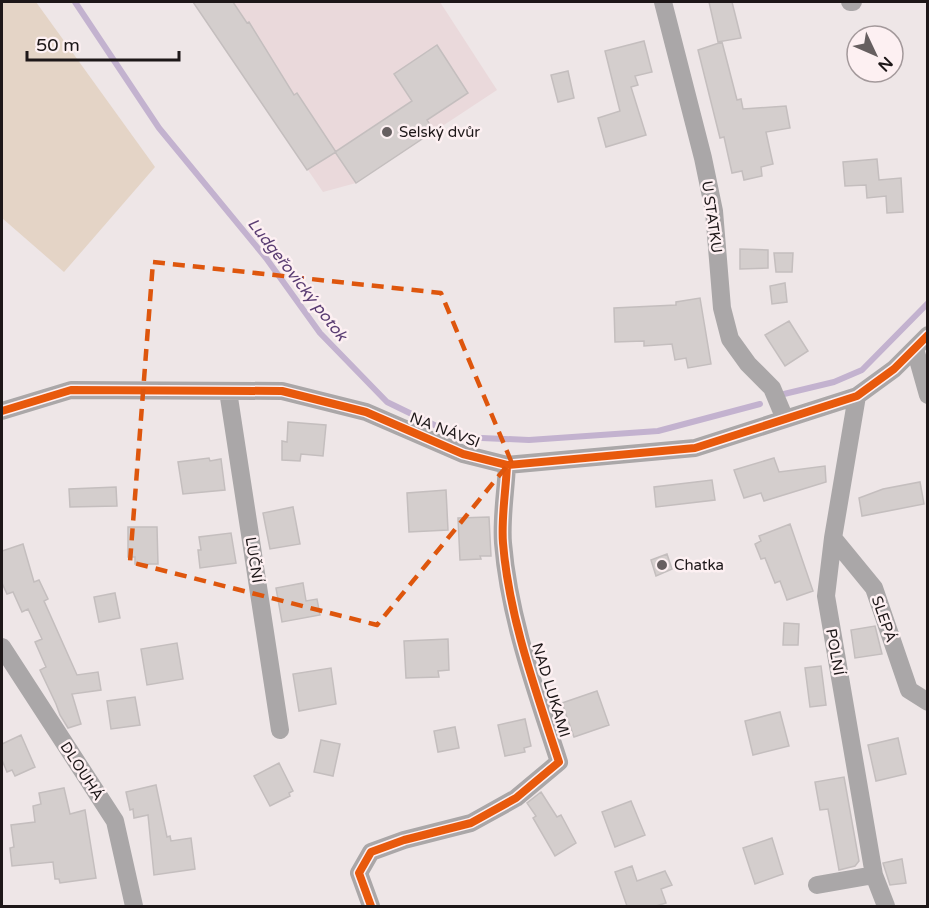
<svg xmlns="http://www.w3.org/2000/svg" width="929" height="908" viewBox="0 0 929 908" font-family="'Varela Round',sans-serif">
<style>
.built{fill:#ead9db}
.green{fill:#e4d4c6}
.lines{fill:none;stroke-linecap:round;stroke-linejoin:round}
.stream{stroke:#c3b2cf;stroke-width:6}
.building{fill:#d4cecd;stroke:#c4bebe;stroke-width:1.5}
.minor{stroke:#aaa7a8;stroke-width:18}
.cycleway-casing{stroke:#fdf0f2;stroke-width:11}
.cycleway{stroke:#e8590c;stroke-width:8}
.marked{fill:none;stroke:#de560d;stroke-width:4.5;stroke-dasharray:12 8;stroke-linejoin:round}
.poi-dot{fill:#665f60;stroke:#fdf0f2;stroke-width:2}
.labels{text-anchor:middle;stroke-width:5;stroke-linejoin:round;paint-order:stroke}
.poi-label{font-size:15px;fill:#1d1718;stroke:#fdf0f2;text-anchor:start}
.street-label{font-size:15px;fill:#1d1718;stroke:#fdf0f2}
.water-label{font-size:16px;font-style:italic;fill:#5a3d73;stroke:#fdf0f2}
</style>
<rect width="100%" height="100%" fill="#eee6e7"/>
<path class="built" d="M193,2H440L497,90L356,183L323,192Z"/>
<path class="green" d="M2,2H36L155,167L64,272L2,218Z"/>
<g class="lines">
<path class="stream" d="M75,2L159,128L266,258L320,333L387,402L459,437L529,440L658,431L760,404
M784,394L834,382L862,370L928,303"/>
</g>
<path class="building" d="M193,2H233L247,23L249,22L294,95L297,93L336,152L307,170Z
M709,2H732L741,38L718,42Z
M644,41L652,72L635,76L638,85L631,87L646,135L606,147L598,118L620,111L605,51Z
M722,42L737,100L741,99L743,109L786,106L790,128L766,132L773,164L761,167L762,176L744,180L742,171L732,173L724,137L720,138L698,50Z
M437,45L468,93L427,120L434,131L356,183L335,152L412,101L394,74Z
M568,71L574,98L558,102L551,75Z
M877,159L879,180L901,178L903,212L887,213L886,196L867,198L866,185L845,186L843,162Z
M740,249L768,250V268L740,269Z
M774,253H793L792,272H776Z
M785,283L787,302L772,304L770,286Z
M700,298L711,364L688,368L686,358L675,360L672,344L644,346V341L615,342L614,308L676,305V302Z
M789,321L808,351L785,366L765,335Z
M288,422L326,425L323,456L301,454L300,461L282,460V441L287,442Z
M209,458L210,461L221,459L225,490L183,494L178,462Z
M774,458L779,472L825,466L826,482L764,501L761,493L744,498L734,470Z
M712,480L715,500L656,507L654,487Z
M920,482L924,504L862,516L859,498L883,489Z
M116,487L117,506L70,507L69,489Z
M446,490L448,530L409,532L407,493Z
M293,507L300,544L270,549L263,513Z
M489,517L491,556H480L481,559L460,560L458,518Z
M790,524L813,591L787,600L780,581L775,583L765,558L761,559L755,544L761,541L759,536Z
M128,527H157L158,564H135V557H128Z
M231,533L236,563L200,568L198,550H201L199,537Z
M23,544L34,582L39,580L48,599L44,601L77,675L98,672L101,690L72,694L81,724L68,728L60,715L56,704L40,670L46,667L35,642L42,639L28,609L22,612L13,592L7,594L2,583V551Z
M667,554L672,569L656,576L651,560Z
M303,583L306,601L317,599L320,615L282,622L276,588Z
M115,593L120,618L99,622L94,597Z
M784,623L799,624L798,645H783Z
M875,626L882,654L855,658L851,630Z
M448,639L449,670L438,671L439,677L406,678L404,641Z
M177,643L183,679L147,685L141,649Z
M821,666L826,705L810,707L805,668Z
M331,668L336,704L299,711L293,674Z
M597,691L609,725L574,737L562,703Z
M135,697L140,725L111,729L107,701Z
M780,712L789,746L753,755L745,721Z
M525,719L531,746L524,748L525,752L505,756L498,725Z
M455,727L459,748L438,752L434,731Z
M21,735L35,767L15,776L12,770L7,772L2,760V744Z
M898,738L906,774L876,781L868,745Z
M321,740L340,744L333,776L314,772Z
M279,763L293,791L289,793L290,796L270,806L254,776Z
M844,777L859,861L855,866L839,870L828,809L820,810L815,782Z
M156,785L167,837L170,836L171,841L191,838L195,869L154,875L148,815L134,818L133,809L130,810L126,792Z
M64,788L70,814L85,810L96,878L60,883L59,879H55L53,862L12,866L10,848L14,847L11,825L35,822L33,806L41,804L39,793Z
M541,792L557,817L561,815L576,843L555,856L533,818L536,816L527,803Z
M631,801L645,835L615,847L602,812Z
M772,838L783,874L755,884L743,848Z
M902,859L906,883L890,885L883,863Z
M632,866L637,881L665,871L672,885L661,889L666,903L656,906H627L615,872Z"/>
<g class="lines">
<path class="minor" d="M663,2L703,158L714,211L722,308L730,339L748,364L772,388L785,419
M850,2H853
M915,349L928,395
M228,391L280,730
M857,396L833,538L826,596L874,875L886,906
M2,411L71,390L282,391L366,412L463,454L507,465L695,448L857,396L894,369L928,335
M833,538L874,588L909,690L928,702
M2,647L115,821L134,906
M817,885L874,875
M371,906L359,873L371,852L404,840L471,823L516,798L559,762C536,691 509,618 503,543C501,518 506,490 507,465"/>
<defs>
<path id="cycleway" d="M2,411L71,390L282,391L366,412L463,454L507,465L695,448L857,396L894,369L928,335
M371,906L359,873L371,852L404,840L471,823L516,798L559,762C536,691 509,618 503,543C501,518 506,490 507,465"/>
</defs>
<use href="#cycleway" class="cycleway-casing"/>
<use href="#cycleway" class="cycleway"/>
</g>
<path class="marked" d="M153,262L441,293L511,461L377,625L130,562Z"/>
<g class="poi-dot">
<circle cx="387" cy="132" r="6"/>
<circle cx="662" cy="565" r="6"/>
</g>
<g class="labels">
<g class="poi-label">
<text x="399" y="137">Selský dvůr</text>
<text x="674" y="570">Chatka</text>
</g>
<g class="street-label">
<text transform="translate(712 217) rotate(82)" y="5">U STATKU</text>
<text transform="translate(445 430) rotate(21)" y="5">NA NÁVSI</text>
<text transform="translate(254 560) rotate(81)" y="5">LUČNÍ</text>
<text transform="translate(884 619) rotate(71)" y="5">SLEPÁ</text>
<text transform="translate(835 652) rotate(80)" y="5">POLNÍ</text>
<text transform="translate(551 690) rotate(73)" y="5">NAD LUKAMI</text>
<text transform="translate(82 771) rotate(57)" y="5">DLOUHÁ</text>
</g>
<g class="water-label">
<text transform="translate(298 279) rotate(52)" y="6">Ludgeřovický potok</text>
</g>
</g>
<rect width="929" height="908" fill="none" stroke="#1d1718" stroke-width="6"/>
<g transform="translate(875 54) rotate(134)"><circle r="28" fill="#fdf0f2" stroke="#a3999b" stroke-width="1.5"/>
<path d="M0-4.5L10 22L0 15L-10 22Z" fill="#665f60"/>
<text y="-9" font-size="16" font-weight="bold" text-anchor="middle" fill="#1d1718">N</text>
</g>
<path d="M27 51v9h152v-9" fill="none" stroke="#1d1718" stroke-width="3"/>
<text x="36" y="51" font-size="18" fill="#1d1718" stroke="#fdf0f2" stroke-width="4.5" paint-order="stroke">50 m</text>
</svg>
